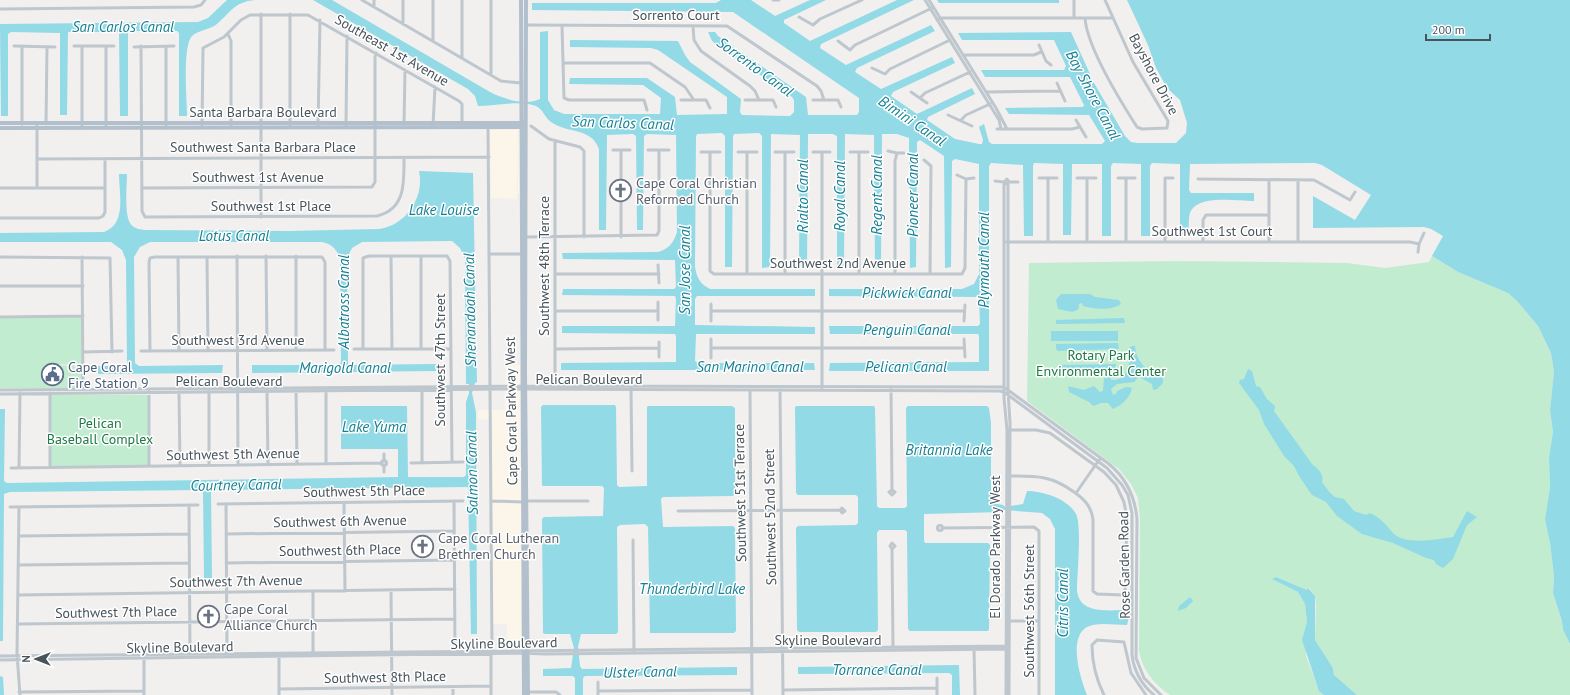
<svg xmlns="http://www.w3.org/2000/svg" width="1570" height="695" viewBox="0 0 1570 695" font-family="'PT Sans',sans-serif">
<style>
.commercial{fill:#fbf5ea}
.green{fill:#c1eccf}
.water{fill:#91dae6}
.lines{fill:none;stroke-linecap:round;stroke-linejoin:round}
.minor{stroke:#bec7cd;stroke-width:3}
.major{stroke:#b1c0cc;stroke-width:4}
.labels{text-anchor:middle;stroke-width:3;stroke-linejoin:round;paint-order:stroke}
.street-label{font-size:14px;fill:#48545b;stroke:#fff}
.worship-label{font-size:14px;fill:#5b616d;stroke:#fff;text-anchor:start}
.park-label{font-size:14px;fill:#1d7945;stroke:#fff}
.service-label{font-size:14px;fill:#4e5e75;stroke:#fff;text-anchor:start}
.water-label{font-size:15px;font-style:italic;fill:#168093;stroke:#fff}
</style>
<rect width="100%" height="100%" fill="#f2efef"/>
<path class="commercial" d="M488,128H520V194H518L519,130L491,129L490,195Z
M491,130H518L517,199L491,198Z
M520,365V385H505L506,366Z
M505,391H520L523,649H507V624H493L491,420L478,419V410H505Z"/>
<path class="green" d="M1432,256L1458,272L1508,293L1517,301L1538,326L1551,353L1554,372L1550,410L1553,432L1549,457L1550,487L1545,521L1550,543L1554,576L1553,593L1562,621L1563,630L1570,644V695H1357L1334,675L1333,668L1315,640L1316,605L1315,596L1309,588L1307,590L1276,577L1273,579L1298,592L1305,604L1307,622L1305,634L1306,656L1319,690L1324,695H1170C1153,683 1143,671 1139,651L1140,519L1138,498L1131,484L1119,469L1027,401L1029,263L1176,261L1347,263L1385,268L1429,262Z
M83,316V364L47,365V388H0V317Z
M83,365V388H47L48,366Z
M50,395H149V466L50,467Z"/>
<path class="water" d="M227,0H255C234,2 231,12 217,24C210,30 198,30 192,36C182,47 187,100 187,116H179V33L177,31H130L128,33V116H120L119,32H68L67,115H60V33L11,32L8,34V116H1L0,24L198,22L208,18Z
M313,0H332L490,92C504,99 525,106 540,99V32L548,31V100L554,110L564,114H660L661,98L643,85L569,84L570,78H647L675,97L677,115L727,114V97L658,50L651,48L570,47V40L678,41L685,55L690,62L741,99L740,112L742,115L790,116L794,112V100L792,97L712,41L708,32H715L718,36L806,97L808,115H857L859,112V98L733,12L532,10V3H716L721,0H751L775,16L810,0H826L784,20V23L810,41L897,0H914L821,44L820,48L846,65L931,25L935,31L857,68L855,72L881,89L952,57L955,63L893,92L891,96L917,114L972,88L975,94L928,117L927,120L955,139L979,144H982L983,140L979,127L984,124L989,142L992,144H1102L1105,141L1089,115L1009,114L1005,108L1083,107L1084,105L1070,77H985L981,70H1064L1066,66L1054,40H962L958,33L1071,32L1094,83L1125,136L1131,142L1137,143H1176L1186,133L1187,123L1180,100L1167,88L1156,68L1148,45L1127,0H1570V644L1563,630L1562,621L1553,593L1554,576L1550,543L1545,520L1550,487L1549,457L1553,432L1550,410L1554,372L1551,353L1538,326L1517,301L1508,293L1458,272L1432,256L1443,236L1431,229L1424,227L1313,228V196L1355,220L1371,195L1322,165L1315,163L1190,164L1189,190L1191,193H1254V201C1237,201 1197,194 1190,213C1188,220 1189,229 1189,235H1180V164L1152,163L1150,166V236H1141V164L1113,163L1111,166V236H1102V164H1072L1071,235H1063V164L1034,163L1033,166V236H1024L1023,165L991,163L989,166V371H829L830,363L979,362V336L978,334H830L829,326H978L980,324L979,297L829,296V289H962L974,284L979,274V164L955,159L952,161L951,267L945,268L944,156L920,140L917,142L916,267L910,268L909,138L897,134H882L881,267L875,268L874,135L845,134L844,266L837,267V136L833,134H808L807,267H799L800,135L771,134L770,267L762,268V136L759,133L734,134L733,137L732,267H725V136L722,133L697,134L696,137L695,267C697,278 700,284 710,289H815V296H697L695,299V325L815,327V334H696L695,361L698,363H814L815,370H561V363L676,362V336L675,334L562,333V326H675L676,299L675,296L562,295L563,289H674L676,287L675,260L563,259L562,253L658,252C669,249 674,242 677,232L676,135L647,134L644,136L643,230H637L636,136L633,134L607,135L606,230H599V149C591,127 568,134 551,122C545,118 543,109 536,106C519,100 496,106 478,106L475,96L468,89Z
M937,0H1059V3H939Z
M419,171L473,173L477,382L475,383L472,393L476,412L477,634H471L468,488L467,487L211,490L212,578H204L203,492L201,490L10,492L4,494L3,641H0V409H5L4,481L7,483L398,477V449H341V406H407L408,477H464L466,475V402L469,393V384H466L465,258L460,248L452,241L362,242L352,248L347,258L348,365L436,364V371L252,373V365H339L341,362L340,259C337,249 331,243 321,242H150L140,247L134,257L135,363L139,366L223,365L222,373L98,374V366H125L127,364L126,260L122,250L111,242H0V233L104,232C127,224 119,193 119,174H127C127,186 124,212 130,223C133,228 138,229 144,230L289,231L379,229C405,226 425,198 419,171Z
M1061,294H1090L1095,297L1119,300L1121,304C1111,311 1094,309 1083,306L1082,303L1079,304V308C1073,315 1066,310 1058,309L1056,300Z
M1124,318L1125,323L1056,324V320Z
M1051,331H1118V341H1051Z
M1118,343L1119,349L1058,351L1056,349V344Z
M1132,346H1135C1136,363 1149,372 1163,378V383L1157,389L1153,390L1152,384L1139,377L1134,382L1117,384L1111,389L1113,395L1116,394L1117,391L1126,387L1132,388C1130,398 1122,405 1113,409L1108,403H1101L1093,406L1089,402L1069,392L1068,386L1084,390L1094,386L1100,392L1103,391L1104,378L1110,377L1111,380H1116L1124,377L1131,358V353L1126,350Z
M1116,364L1115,373L1071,375L1063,369H1060V365Z
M1248,369L1252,371L1256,386L1260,387L1267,399L1275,406L1274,411L1312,464C1318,469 1324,474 1322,482L1330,493L1335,497L1344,499L1354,511L1366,515L1370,513C1381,518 1385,524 1393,533C1405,546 1438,539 1453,537L1467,511L1477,517L1467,525L1453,559L1443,568L1436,564L1434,560L1426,558L1393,543L1362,534L1337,516L1326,502L1312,495L1299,476L1294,466L1284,456L1264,424L1259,410L1239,383L1240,380L1244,379Z
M543,405H615L616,407L617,485L619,487L647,486V407L648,406H732L735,408V494L733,496L663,497L661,499L663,527L733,526L735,528L736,631L734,633H650L648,527L645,524L620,525L617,527L618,632L616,634H581L578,647L580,666L582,669L737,667V675L585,676L583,678V695H575V678L573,676H543V669L571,668L574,648L570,634H545L543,633L542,519L544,517L603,516L604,488L602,486H543L542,485L541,407Z
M797,406H874L875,408L877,506L879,508H905L907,506L906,408L908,406H987L989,408L991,423V503L1003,505L1005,507L1023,504L1027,491C1043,491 1068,499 1076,514C1082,525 1077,575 1077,590C1079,615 1109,610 1127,610L1129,617L1127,625C1116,625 1104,623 1093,625C1065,630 1080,678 1087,695H1055V529L1050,519L1042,513L1004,510L1003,512L924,514V541L925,543H988L990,545L989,629L988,631H910L908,629L907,532L905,530H879L877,533L878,630L876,632H799L797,630L796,528L798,526L856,525L858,523V497L856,495H798L796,493L795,407Z
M1276,577L1307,590L1308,588L1315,596V640L1333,668L1334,675L1357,695H1324L1319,691L1302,640L1307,622L1305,604L1298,592L1272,579Z
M1190,597L1193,601L1186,608L1178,611L1179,606Z
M959,665L960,695H952V675L949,673L798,674V667Z
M0,676L3,677L4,695H0Z"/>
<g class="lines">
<path class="minor" d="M362,0L501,81L521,83
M491,0V75
M773,0H779
M925,0L999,120L1001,129
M929,0L996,108L1007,129
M374,7V0
M0,9L194,7L201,5L205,0
M261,14V217
M290,14V127
M799,17L813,25L820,19L862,0
M1074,18V0
M1085,18C1087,47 1121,102 1137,127L1142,129L1167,128L1168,121L1133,62L1105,0
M937,20L940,18H1113
M403,24V0
M526,25L727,26L817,86L821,91L824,100
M562,26L564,98L569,100H644L647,110
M693,26L694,40L701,51L750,86L755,91L759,100
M228,34L231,41V127
M433,41V0
M838,41L850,50L855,45L932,8
M1039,45L1046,61L1051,65
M14,46L55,47
M22,46V124
M74,46H114
M82,46V128
M106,46V128
M141,46L142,211L145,217L377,216C406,209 404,182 404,158
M134,47L174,46
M166,47V128
M963,55H1034L1041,52
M462,58V0
M563,63H650L685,87L694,100
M872,68L885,74L890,69L950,40
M1057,83L1065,101
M911,92L927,103
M987,92L1060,91
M920,98L925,93L970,72
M681,100H706L710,108
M745,100H773L776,107
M813,100H838L841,107
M948,115L972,126
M961,120L966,115L990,104
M1076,120L1086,137
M46,124L47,47
M346,125L347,36
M404,125L405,70
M433,125L435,87
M37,126V188
M488,126L490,386
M531,126L549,139L580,147L584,151V237
M202,127L203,48L224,37L241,20L250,15H308L459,101L462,104V124
M318,127L320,20
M997,129H1072L1080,127
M555,141V387
M613,150H630
M621,150V237
M648,150H669
M888,151L897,153H904
M701,152H720
M710,152V271L714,274H962L965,268L966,179
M738,152H757
M775,152H794
M785,152V274
M813,152H830
M822,152V388
M850,152H868
M37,159L489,157
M924,160L931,166L930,274
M957,175L966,179L974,178
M1039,178H1057
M1077,178H1096
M1118,178H1135
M1198,179L1314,180L1350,200L1355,192
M1269,180V242
M1298,180V242
M995,181L1004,182
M1009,182L1007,179L1004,182L1007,184L1009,182H1018
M1004,183V398L1007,430L1006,695
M1008,184V390L1010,423L1009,695
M0,188H105
M142,188L372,187L375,182V57L376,53
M0,218H99L103,216L105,212V159
M525,237L657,235L659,231V150
M1006,242H1410L1419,244
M1048,242V178
M1087,242V178
M1126,242V178
M1165,242V178H1173
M1203,242V220L1206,215H1269
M1418,252L1419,244L1424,233
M489,254H521
M237,256L238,465
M266,256L267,350
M296,256V350
M391,256L392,349
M421,256V349
M0,257L110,258L112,352
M82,257L83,389
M178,257L179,351
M207,257L208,351
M658,265L659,283
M555,274H659
M747,274V152
M859,274V152
M895,274V161L897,153
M0,286H83
M658,302V320
M711,304V321
M555,311H658
M711,311H964
M0,317L83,316
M964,321L965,305
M711,339V358
M964,339L965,357
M711,348H964
M354,349H451
M363,349V258L369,256H447L450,261L452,462
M555,349L659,348
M141,351L334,350
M150,351L149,262L150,258L155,257H322L325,262V350
M83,352L122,351
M659,357V342
M631,389L632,471
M891,389L892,490L889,492L892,495L895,492L892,490
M0,390L555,386L1004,387L1109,464C1126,478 1135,497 1137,519L1136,658L1144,678L1161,695
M296,390L297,464
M326,390V464
M422,390V463
M490,390L492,650
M750,390L752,695
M780,390L783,695
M209,391V465
M267,391L268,465
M149,392V466
M179,392L180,466
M0,394L501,389L1000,391L1004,392L1107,468L1122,485L1128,495L1132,513V655C1134,671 1142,685 1154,695
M384,454V461
M381.5 463a2.5 2.5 0 1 1 5 0a2.5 2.5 0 1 1-5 0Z
M411,463L463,462
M50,467V393
M11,468L382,463
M19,468L20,393
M384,472V465
M1008,476C1036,476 1051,475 1074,492C1084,499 1091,506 1093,519V591L1097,594L1122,595L1125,593L1127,518L1124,502L1116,485L1104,472L1050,433L1036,430H1009
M1076,493L1099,460
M454,501L455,651
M491,501L523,502
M527,501H588
M344,503L345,591
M218,504L463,501
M226,504L227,654
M189,505L190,655
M10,507L198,505
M19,507L17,654L20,695
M678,511L840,510L842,508L845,511L842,513L840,510
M937.5 528a2.5 2.5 0 1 1 5 0a2.5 2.5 0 1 1-5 0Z
M942,528L1034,527L1039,531V695
M226,534L454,531
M19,536L189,534
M633,540L634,651
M892,549L895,546L892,543L890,546L892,549L893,647
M226,563L455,560
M18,565L189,563
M391,590L392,695
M313,591V653
M18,595L455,589
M1007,621H1039
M18,624L455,619
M974,649L975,695
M491,654V695
M0,656L1008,646
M144,657V695
M0,660L520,653L545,654L1008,649
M453,687V695
M279,689L491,686
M783,690L937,688
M598,691L752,690
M19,692L144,691
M528,692H556L560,695
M279,695V655
M598,695V682
M937,695V678
M1104,695C1096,679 1092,663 1092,645L1097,640L1124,642L1131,673L1146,695"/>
<path class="major" d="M521,0L524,695
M526,0L525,374L528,695
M0,123H524
M0,128L523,127"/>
</g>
<defs>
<symbol id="church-ring" viewBox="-11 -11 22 22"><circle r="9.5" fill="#fff" stroke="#6b7280" stroke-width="1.5"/><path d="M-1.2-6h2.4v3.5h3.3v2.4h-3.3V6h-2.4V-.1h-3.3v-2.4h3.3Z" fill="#6b7280"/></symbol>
<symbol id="civic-ring" viewBox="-11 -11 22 22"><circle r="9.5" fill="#fff" stroke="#5c6f8a" stroke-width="1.5"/><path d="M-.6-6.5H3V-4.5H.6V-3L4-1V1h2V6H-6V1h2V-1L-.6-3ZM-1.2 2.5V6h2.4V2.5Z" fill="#5c6f8a"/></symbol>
</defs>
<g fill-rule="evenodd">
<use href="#church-ring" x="608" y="178" width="25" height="25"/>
<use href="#civic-ring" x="40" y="362" width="25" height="25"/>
<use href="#church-ring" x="410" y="534" width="25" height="25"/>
<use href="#church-ring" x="196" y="604" width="25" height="25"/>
</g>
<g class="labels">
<g class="street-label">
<text x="676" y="20">Sorrento Court</text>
<text transform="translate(392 50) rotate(30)" y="5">Southeast 1st Avenue</text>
<text transform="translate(1154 74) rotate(62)" y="5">Bayshore Drive</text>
<text x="263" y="117">Santa Barbara Boulevard</text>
<text x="263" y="152">Southwest Santa Barbara Place</text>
<text x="258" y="182">Southwest 1st Avenue</text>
<text x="271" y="211">Southwest 1st Place</text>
<text x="1212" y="236">Southwest 1st Court</text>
<text x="838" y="268">Southwest 2nd Avenue</text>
<text transform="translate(544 266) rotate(-90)" y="5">Southwest 48th Terrace</text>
<text x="238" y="345">Southwest 3rd Avenue</text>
<text transform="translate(440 360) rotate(-90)" y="5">Southwest 47th Street</text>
<text x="589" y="384">Pelican Boulevard</text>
<text x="229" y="386">Pelican Boulevard</text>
<text transform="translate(511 411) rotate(-91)" y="5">Cape Coral Parkway West</text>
<text transform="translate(233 454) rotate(-1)" y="5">Southwest 5th Avenue</text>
<text transform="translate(364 491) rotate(-1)" y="5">Southwest 5th Place</text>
<text transform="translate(740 493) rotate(-91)" y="5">Southwest 51st Terrace</text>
<text transform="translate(770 517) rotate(-91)" y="5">Southwest 52nd Street</text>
<text transform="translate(340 521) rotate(-1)" y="5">Southwest 6th Avenue</text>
<text transform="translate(995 547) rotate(-90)" y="5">El Dorado Parkway West</text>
<text transform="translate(340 550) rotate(-1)" y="5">Southwest 6th Place</text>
<text transform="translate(1124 565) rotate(-91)" y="5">Rose Garden Road</text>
<text transform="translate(236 581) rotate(-1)" y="5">Southwest 7th Avenue</text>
<text transform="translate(1029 611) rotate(-90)" y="5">Southwest 56th Street</text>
<text transform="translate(116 612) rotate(-1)" y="5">Southwest 7th Place</text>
<text x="828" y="645">Skyline Boulevard</text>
<text transform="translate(504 643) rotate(-1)" y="5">Skyline Boulevard</text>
<text transform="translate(180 647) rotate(-1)" y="5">Skyline Boulevard</text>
<text transform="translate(385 677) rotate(-1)" y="5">Southwest 8th Place</text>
</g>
<g class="worship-label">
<text x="636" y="188">Cape Coral Christian<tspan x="636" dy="16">Reformed Church</tspan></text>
<text x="438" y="543">Cape Coral Lutheran<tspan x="438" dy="16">Brethren Church</tspan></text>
<text x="224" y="614">Cape Coral<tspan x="224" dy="16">Alliance Church</tspan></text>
</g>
<g class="park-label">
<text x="1101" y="360">Rotary Park<tspan x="1101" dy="16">Environmental Center</tspan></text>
<text x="100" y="428">Pelican<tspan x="100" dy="16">Baseball Complex</tspan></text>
</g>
<g class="service-label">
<text x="68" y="372">Cape Coral<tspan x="68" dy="16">Fire Station 9</tspan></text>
</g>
<g class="water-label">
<text x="123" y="32">San Carlos Canal</text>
<text transform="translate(755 67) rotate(36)" y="5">Sorrento Canal</text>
<text transform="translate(1093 95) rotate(62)" y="5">Bay Shore Canal</text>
<text transform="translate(912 121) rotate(34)" y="5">Bimini Canal</text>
<text transform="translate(623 123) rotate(2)" y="5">San Carlos Canal</text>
<text transform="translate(877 195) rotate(-90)" y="5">Regent Canal</text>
<text transform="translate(913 195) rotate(-90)" y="5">Pioneer Canal</text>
<text transform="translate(803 196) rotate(-90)" y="5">Rialto Canal</text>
<text transform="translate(840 196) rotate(-90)" y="5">Royal Canal</text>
<text x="444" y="215">Lake Louise</text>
<text x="234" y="241">Lotus Canal</text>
<text transform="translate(984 260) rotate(-90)" y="5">Plymouth Canal</text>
<text transform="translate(685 270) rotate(-90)" y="5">San Jose Canal</text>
<text x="907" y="298">Pickwick Canal</text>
<text transform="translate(344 302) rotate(-90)" y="5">Albatross Canal</text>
<text transform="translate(470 310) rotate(-91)" y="5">Shenandoah Canal</text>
<text x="907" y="335">Penguin Canal</text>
<text x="750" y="372">San Marino Canal</text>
<text x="906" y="372">Pelican Canal</text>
<text x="345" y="373">Marigold Canal</text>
<text x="374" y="432">Lake Yuma</text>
<text x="949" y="455">Britannia Lake</text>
<text transform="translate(472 473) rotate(-91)" y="5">Salmon Canal</text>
<text transform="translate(236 485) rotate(-1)" y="5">Courtney Canal</text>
<text x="692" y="594">Thunderbird Lake</text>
<text transform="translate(1063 603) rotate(-90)" y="5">Citris Canal</text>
<text x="877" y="675">Torrance Canal</text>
<text transform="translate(640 672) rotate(-1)" y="5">Ulster Canal</text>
</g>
</g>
<g transform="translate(36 659) rotate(270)" stroke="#ffffff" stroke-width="3" paint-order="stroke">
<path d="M0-3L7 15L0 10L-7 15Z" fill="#48545b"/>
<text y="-6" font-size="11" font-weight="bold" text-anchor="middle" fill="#48545b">N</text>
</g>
<path d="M1426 34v6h64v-6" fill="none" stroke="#48545b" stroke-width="2"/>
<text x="1432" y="34" font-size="12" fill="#48545b" stroke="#ffffff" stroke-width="3" paint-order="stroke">200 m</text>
</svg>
